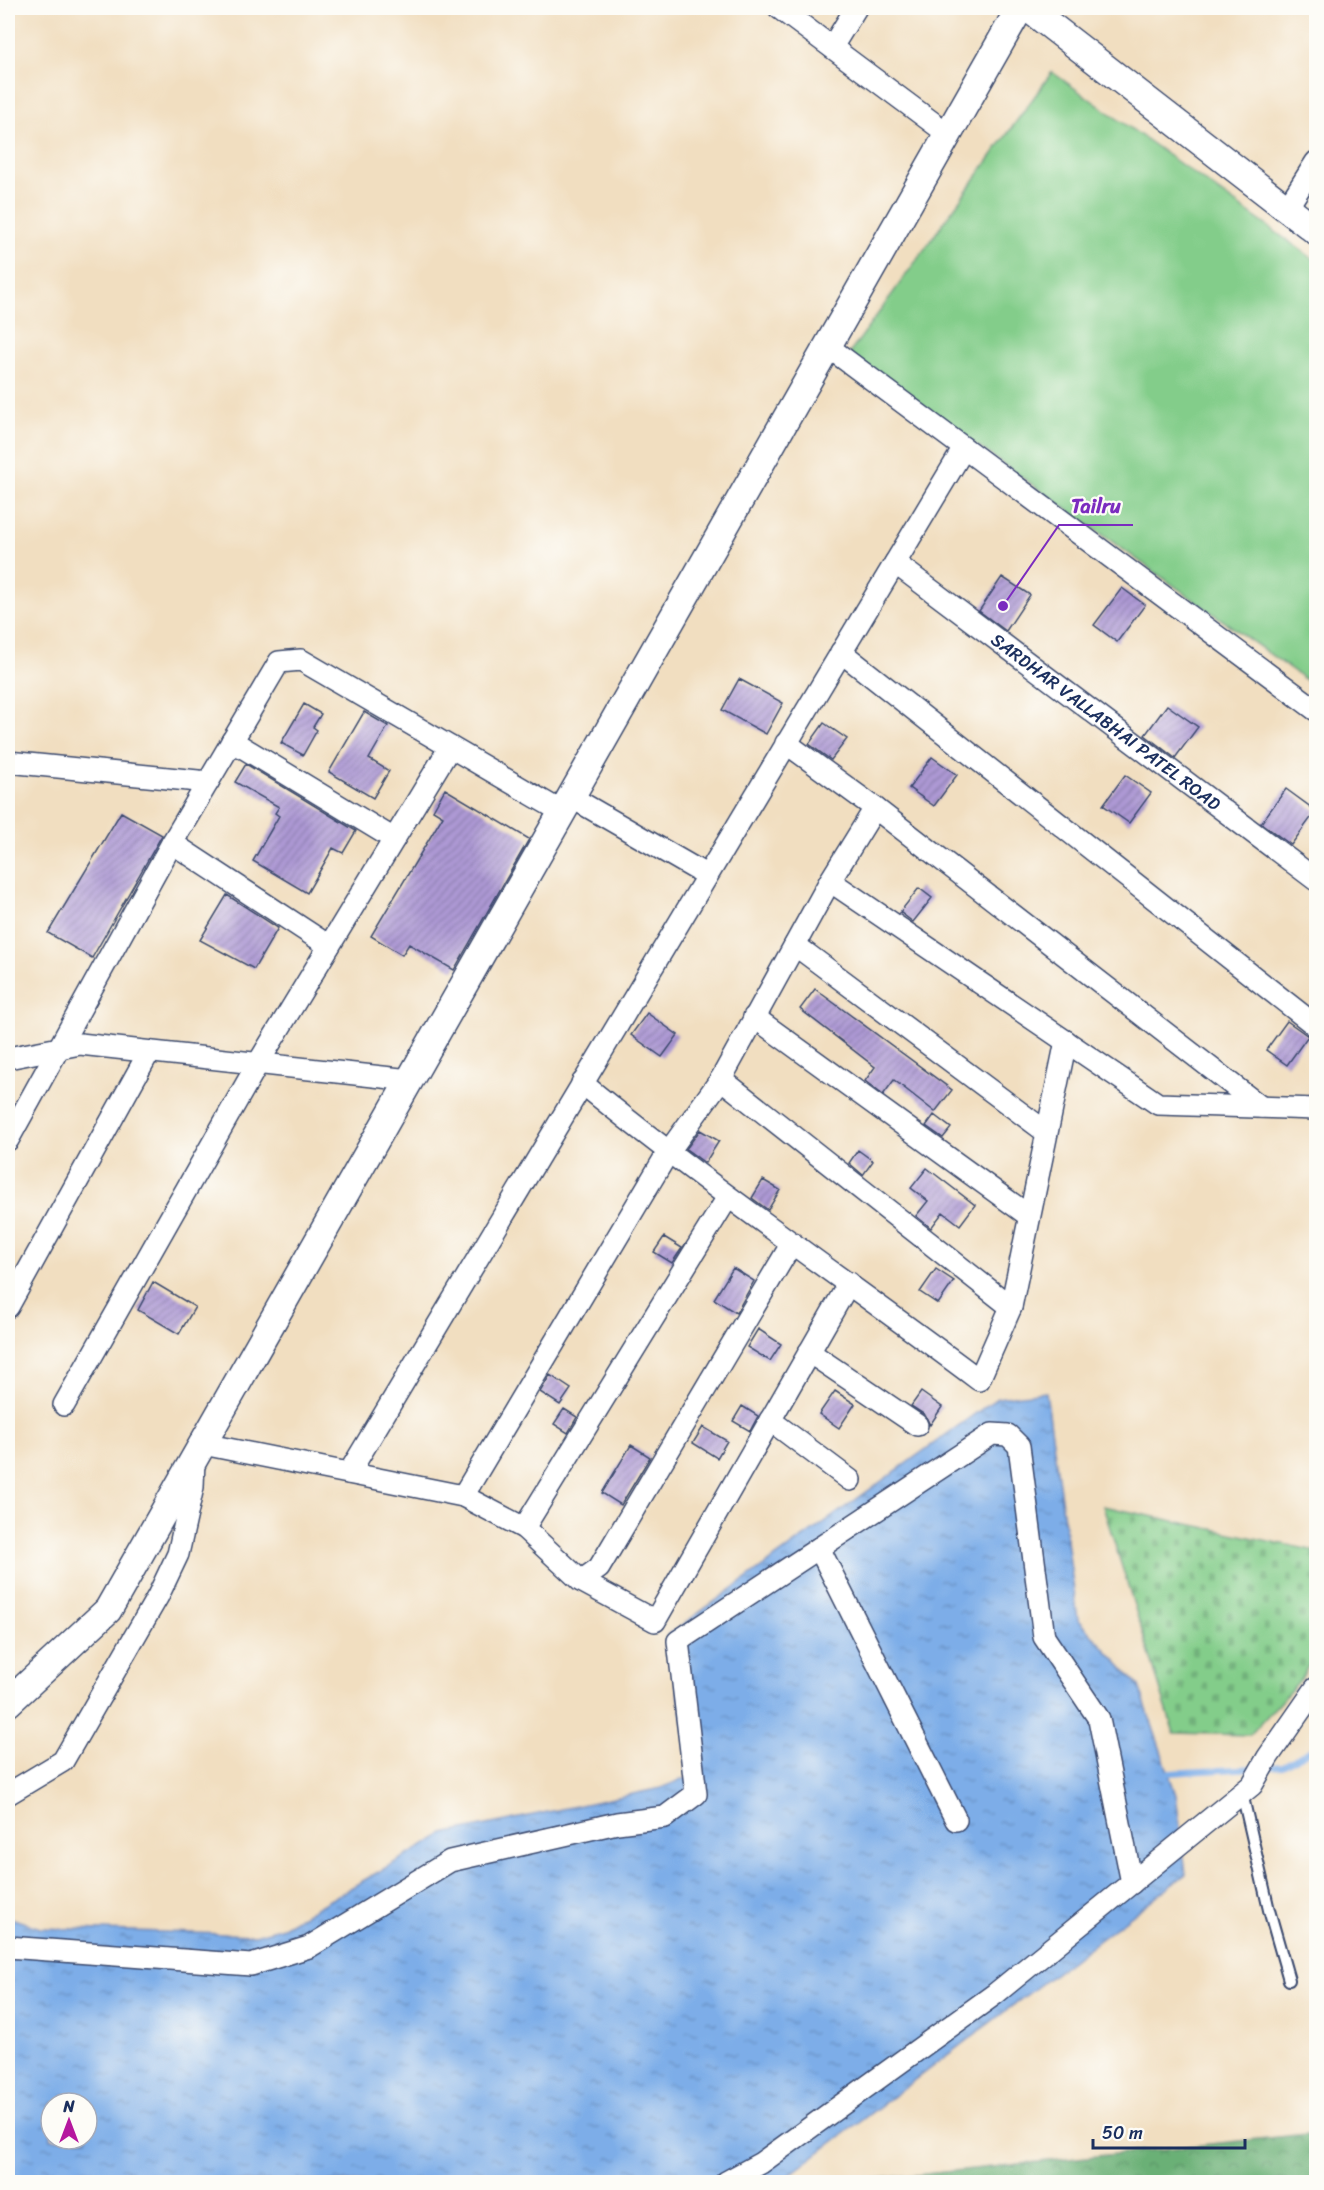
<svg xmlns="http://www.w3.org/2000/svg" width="1324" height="2190" viewBox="0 0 1324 2190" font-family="Sriracha,sans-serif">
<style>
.grass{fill:#83cd8a;stroke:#4f7e74;stroke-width:1.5}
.forest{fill:url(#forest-crowns);stroke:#42706a;stroke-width:1.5}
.cemetery{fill:url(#cemetery-stones);stroke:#4f7e74;stroke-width:1.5}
.water{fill:url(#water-ripples);stroke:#4c6ea3;stroke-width:1.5;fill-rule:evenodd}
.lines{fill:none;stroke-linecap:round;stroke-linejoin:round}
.stream{stroke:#7dade8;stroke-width:6}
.building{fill:url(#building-hatch)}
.service-casing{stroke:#3b496d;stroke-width:14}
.minor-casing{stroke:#3b496d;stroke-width:24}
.tertiary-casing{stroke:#3b496d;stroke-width:30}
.service{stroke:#fff;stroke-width:10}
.minor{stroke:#fff;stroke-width:21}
.tertiary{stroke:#fff;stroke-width:27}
.labels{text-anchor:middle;stroke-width:4.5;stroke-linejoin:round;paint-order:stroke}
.street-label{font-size:18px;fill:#1b2f5e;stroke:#fdfcf7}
.leader{fill:none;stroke:#7b2cbf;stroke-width:2}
.callout-dot{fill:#7b2cbf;stroke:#fdfcf7;stroke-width:2}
.callout-label{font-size:20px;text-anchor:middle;font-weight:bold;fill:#7b2cbf;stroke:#fdfcf7;stroke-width:4.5;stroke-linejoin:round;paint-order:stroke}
</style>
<defs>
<pattern id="forest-crowns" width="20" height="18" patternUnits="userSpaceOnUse" patternTransform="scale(1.5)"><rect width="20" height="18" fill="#6ab076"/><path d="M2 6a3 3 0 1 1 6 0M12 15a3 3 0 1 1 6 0" fill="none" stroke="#569064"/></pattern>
<pattern id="cemetery-stones" width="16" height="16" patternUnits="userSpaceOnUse" patternTransform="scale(1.5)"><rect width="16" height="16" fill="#83cd8a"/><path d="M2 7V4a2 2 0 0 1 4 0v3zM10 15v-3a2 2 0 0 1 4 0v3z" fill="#71b07a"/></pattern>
<pattern id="water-ripples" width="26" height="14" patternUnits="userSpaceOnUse" patternTransform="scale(1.5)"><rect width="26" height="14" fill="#7dade8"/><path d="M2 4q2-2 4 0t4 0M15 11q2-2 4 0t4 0" fill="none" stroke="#668dbf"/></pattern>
<pattern id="building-hatch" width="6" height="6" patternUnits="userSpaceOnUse" patternTransform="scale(1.5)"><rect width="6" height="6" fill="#ad99d4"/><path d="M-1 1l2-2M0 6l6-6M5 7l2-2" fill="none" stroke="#8c7daf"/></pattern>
</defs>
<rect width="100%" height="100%" fill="#fdfcf7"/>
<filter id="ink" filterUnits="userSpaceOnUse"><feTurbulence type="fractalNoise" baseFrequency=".0167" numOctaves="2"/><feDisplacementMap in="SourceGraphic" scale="12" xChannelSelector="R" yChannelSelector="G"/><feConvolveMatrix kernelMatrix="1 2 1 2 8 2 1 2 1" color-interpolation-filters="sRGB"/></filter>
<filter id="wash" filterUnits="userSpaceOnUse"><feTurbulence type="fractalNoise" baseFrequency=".008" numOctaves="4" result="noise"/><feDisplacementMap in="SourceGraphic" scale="24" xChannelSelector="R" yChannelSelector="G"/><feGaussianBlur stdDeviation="1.35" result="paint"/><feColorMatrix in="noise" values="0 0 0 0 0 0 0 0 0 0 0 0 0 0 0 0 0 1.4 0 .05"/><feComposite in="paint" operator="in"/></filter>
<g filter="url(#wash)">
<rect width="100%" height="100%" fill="#f1dec0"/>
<path class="grass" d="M1052,72L1316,261V687L849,354Z"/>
<path class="forest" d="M1316,2133V2182H849Z"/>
<path class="cemetery" d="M1103,1506L1316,1551V1652L1301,1679L1250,1735L1174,1733Z"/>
<path class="water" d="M1046,1392L1078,1619L1139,1686L1176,1795L1186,1874L780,2182H8V1917L40,1928L255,1935L283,1927L444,1834L661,1788L693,1775L668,1635L997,1398ZM51,2103H87V2139H51Z"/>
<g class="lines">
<path class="stream" d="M1268,1767L1283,1766L1316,1747
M1169,1773L1255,1768"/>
</g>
<g id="blocks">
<path class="building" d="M1002,577L1030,595L1006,631L979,611Z
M1122,588L1145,605L1117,642L1094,625Z
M739,679L783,703L766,734L722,710Z
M304,704L321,714L313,727L317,730L303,755L281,743Z
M1167,705L1198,727L1175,758L1145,735Z
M364,712L388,726L369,759L389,771L373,798L329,772Z
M824,723L847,739L831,760L809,744Z
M932,757L957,775L934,806L909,788Z
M246,764L356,831L343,853L333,848L307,893L253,861L279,816L275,813L279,807L235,782Z
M1125,775L1151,793L1129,823L1103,805Z
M445,789L529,839L454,970L409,944L402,955L371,936L443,816L433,810Z
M1286,789L1316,811L1291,845L1261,823Z
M121,812L162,835L92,958L48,933Z
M919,888L932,898L913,922L900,912Z
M227,895L278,928L254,969L200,940Z
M815,989L952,1090L935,1112L894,1080L883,1095L865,1081L875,1067L800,1009Z
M647,1013L678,1035L662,1057L631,1035Z
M1287,1021L1308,1036L1287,1065L1266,1050Z
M934,1115L951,1128L943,1138L926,1126Z
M700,1130L719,1141L705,1163L686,1149Z
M858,1150L873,1161L863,1175L849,1163Z
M927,1168L975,1205L960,1225L943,1212L931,1228L916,1216L928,1201L911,1188Z
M763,1180L780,1190L768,1210L752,1198Z
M664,1237L682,1248L672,1263L654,1252Z
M733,1268L754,1281L736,1313L714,1299Z
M936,1269L954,1281L938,1304L920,1292Z
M153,1282L195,1307L179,1334L138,1310Z
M758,1329L781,1344L770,1361L747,1347Z
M550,1375L571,1389L560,1405L540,1392Z
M835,1391L855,1404L839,1428L819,1414Z
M921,1392L942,1407L930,1425L925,1415L911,1406Z
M742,1406L758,1416L750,1431L733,1421Z
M564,1409L577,1417L568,1433L554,1424Z
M703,1427L727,1441L717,1458L693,1443Z
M631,1445L650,1457L621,1505L602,1493Z"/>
</g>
</g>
<g filter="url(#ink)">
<use href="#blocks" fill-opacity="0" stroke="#3b496d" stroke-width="1.5"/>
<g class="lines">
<defs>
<path id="service" d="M1242,1793L1269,1910L1289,1980"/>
<g id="minor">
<path d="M779,8L948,134"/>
<path d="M832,47L856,8"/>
<path d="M1287,208L1316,162"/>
<path d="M827,346L1316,710"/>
<path id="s1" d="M895,563L1316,880"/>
<path d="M841,652L1316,1026"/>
<path d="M232,741L394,839"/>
<path d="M786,743L875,808L1261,1107"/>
<path d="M8,762L208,782"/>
<path d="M571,797L706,875"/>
<path d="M875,808L830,881L721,1079L1011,1307"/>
<path d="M830,881L1158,1104L1316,1109"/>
<path d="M795,945L1046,1132"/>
<path d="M329,946L172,843L279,662L301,660L562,812"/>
<path d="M754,1017L1029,1216"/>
<path d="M8,1058L80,1044L410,1080"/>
<path d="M582,1083C710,1188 847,1281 979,1380L1011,1307L1066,1041"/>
<path d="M8,1140L172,843"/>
<path d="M8,1307L149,1052"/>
<path d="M809,1352L917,1425"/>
<path d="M64,1405L257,1065L450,747"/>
<path d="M770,1420L850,1480"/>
<path d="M203,1444L463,1496L524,1528L581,1581L655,1621L849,1283"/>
<path d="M349,1473L964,448"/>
<path d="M463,1496L667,1154L721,1079"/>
<path d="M524,1528L728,1197"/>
<path d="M819,1548L956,1820"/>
<path d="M581,1581L599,1568L792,1243"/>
<path d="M8,1794L63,1761L158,1596L178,1554L193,1487L194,1459"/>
<path d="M8,1947L251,1965L309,1947L450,1861L617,1823L665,1817L696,1794L678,1641L992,1434L1008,1435L1019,1446L1044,1637L1099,1719L1132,1883"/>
<path d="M726,2182L761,2163L995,1994L1252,1785L1268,1757L1316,1688"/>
</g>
<path id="tertiary" d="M1028,8L1316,231
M8,1703L108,1610L1020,8"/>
</defs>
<use href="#service" class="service-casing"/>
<use href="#minor" class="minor-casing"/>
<use href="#tertiary" class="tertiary-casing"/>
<use href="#service" class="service"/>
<use href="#minor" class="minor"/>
<use href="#tertiary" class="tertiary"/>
</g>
</g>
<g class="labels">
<g class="street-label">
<text dy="6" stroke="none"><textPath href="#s1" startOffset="264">SARDHAR VALLABHAI PATEL ROAD</textPath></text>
</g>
</g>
<path class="leader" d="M1003 606L1059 525H1133"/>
<circle class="callout-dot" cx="1003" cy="606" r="6"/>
<g class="callout-label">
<text x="1096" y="513">Tailru</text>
</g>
<rect width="1324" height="2190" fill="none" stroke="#fdfcf7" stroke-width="30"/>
<g transform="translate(69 2121)"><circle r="28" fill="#fdfcf7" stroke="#a3aaba" stroke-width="1.5"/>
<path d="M0-4.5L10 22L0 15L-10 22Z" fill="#b5179e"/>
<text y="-9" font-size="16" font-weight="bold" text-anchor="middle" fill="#1b2f5e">N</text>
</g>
<path d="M1093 2139v9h152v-9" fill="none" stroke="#1b2f5e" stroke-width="3"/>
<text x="1102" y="2139" font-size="18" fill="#1b2f5e" stroke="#fdfcf7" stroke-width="4.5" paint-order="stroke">50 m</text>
</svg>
